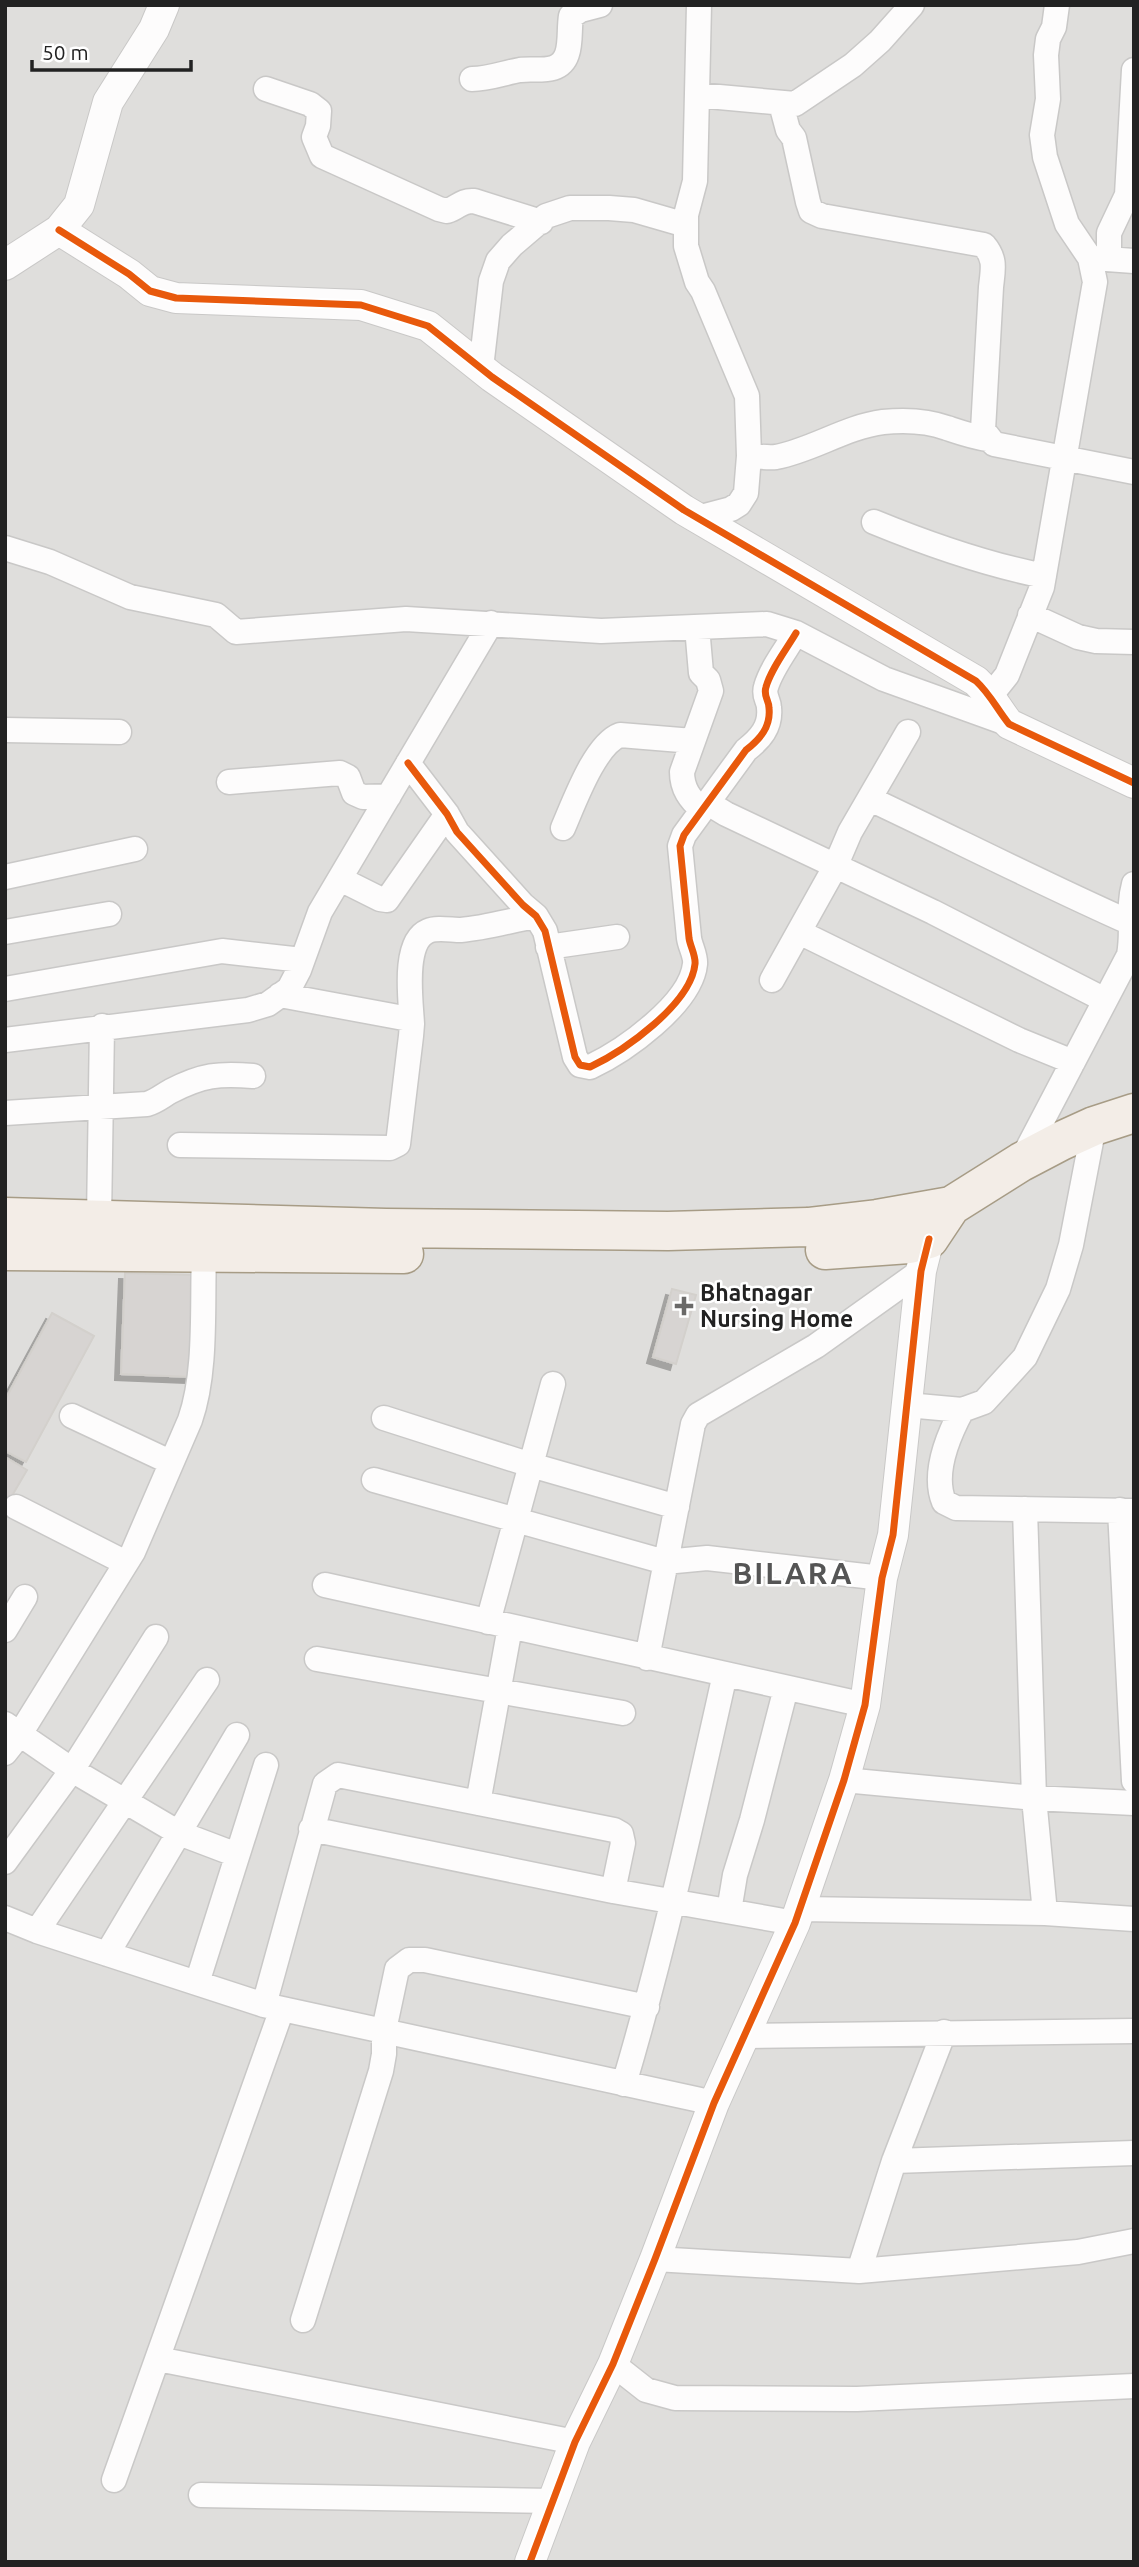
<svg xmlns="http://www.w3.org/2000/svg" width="1139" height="2567" viewBox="0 0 1139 2567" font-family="Ubuntu,sans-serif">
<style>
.residential{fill:#dfdedc}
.building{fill:#d7d4d2;stroke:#d3d0cc;stroke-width:2;filter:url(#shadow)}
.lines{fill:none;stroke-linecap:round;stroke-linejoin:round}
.minor-casing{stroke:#c9c8c7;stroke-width:27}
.tertiary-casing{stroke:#c9c8c7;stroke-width:32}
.primary-casing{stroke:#a79c86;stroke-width:41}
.minor{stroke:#fdfcfc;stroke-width:24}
.tertiary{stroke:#fdfcfc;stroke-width:30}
.primary{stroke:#f3ede7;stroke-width:38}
.cycleway-casing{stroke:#fff;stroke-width:11}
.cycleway{stroke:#e8590c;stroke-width:7}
.poi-dot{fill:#6a6968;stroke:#fff;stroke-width:2.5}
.labels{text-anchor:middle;stroke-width:5;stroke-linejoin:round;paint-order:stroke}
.poi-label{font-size:23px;font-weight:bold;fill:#222;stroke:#fff;text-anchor:start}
.district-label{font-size:30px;font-weight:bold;letter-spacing:2px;fill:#555;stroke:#fff}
</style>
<defs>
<filter id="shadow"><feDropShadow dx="-6" dy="6" stdDeviation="0" flood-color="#0004"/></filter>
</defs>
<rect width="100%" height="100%" fill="#f0eeeb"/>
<path class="residential" d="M5,5H1134V2562H5Z"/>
<path class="building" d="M125,1273L196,1275L191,1377L121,1374Z
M672,1289L696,1295L676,1364L653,1357Z
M52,1313L94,1336L26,1462L5,1451V1400Z
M5,1457L27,1470L6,1506H5Z"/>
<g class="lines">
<defs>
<path id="minor" d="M472,79C489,79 503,73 520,70C537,68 560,75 567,54C571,43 569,28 571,16L581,10L600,5
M266,89L310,104L319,111L318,126L314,137L322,156L439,209L447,211C458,208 461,200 474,201L541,222
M697,95L795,104L853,65L880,41L912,5
M781,104L788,130L794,138L808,202L811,211L822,216L984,245C996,259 993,269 991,287L983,430L994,444L1134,472
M1093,258L1134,261
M1109,259V233L1127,195L1134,70
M481,368L491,281L498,261L512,245L546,216L570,208H609L634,210L686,225
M749,456C757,456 767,458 776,457C813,450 845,427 883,422C903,420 928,421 947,428C962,433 973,437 988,439
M697,518L731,509L739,504L746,493L749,456L747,396L703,291L697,282L686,246V215L695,181L699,5
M874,522C930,545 984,564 1044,576
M5,548L50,562L130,597L216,615L236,632L406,619L601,631L767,624L796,633L884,679L1009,724
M1030,615L1078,637L1096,641L1134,642
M697,627L701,673L708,680L711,691L682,772C682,789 690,799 702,810
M991,695L1007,675L1042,587L1095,282L1090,258L1067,224L1045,157L1042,135L1048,99L1046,55L1048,39L1054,27L1057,5
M5,730L119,732
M408,763L447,814L457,832L523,905L536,916L545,931L575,1057L580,1065L590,1067C624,1051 691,1004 695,964C696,956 690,946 689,938C686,907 683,877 680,846L684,835L746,750C760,739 771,727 769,708C769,700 763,696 766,687C771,669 786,650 796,633
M229,782L340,773L348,777L354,793L363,797L389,796
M870,799C957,840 1043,884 1131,923
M708,803L726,814L933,912L1105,1000
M563,828C574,803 595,744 620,735L693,741
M5,877L135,849
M340,879L380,899L387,900L447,814
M5,932L109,914
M799,932L1019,1040L1073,1062
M548,947L617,937
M772,980L835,867L850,832L908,732
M5,989L222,951L302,960
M412,1024C411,1002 402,942 428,931C437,927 451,930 461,930C486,928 512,920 536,916
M5,1040L248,1010L268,1004L289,989L299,970L320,912L491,623
M5,1113L147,1104C157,1101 162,1096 171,1091C202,1075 219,1073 253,1076
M180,1145L390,1148L398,1144L411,1036L412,1024L409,1019L280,995
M1021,1161L1129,955C1134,929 1127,910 1134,884
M99,1219L102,1026
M907,1405L962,1410L984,1402L1025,1357L1058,1289L1071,1245L1094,1126
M962,1410C948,1436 932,1473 944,1502L956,1508L1134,1511
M72,1416L170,1462
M384,1418L531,1465L677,1507
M374,1480L665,1562L707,1558L882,1578
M16,1507L126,1563
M1025,1509L1034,1798L1045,1913
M1120,1510L1134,1781
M325,1585L865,1705
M488,1622L553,1384
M5,1630L25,1597
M647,1658L693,1424L698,1415L816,1346L921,1271
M317,1659L623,1713
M5,1724L72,1770L179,1833L237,1855
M5,1753L20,1734L133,1552L190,1420C207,1372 202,1305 204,1253
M844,1780L1034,1798L1134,1803
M478,1803L510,1627
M311,1829L613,1891L795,1923
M5,1862L72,1770L156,1637
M801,1909L1045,1913L1134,1919
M729,1911L735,1875L752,1820L786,1688
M5,1918L37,1931L264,2005L714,2103
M37,1931L207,1680
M107,1954L237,1735
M197,1983L266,1765
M264,2005L325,1784L338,1775L614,1830L621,1834L623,1843L613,1891
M746,2036L1134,2031
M624,2084C664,1949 694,1812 725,1674
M894,2161L1134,2153
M655,2259L859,2271L1078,2252L1134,2241
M859,2271L894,2161L944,2032
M303,2320L381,2071L384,2054V2030L397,1969L409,1960H425L647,2007
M158,2359L575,2442
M613,2364L646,2390L675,2398L857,2399L1134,2386
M114,2480L282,2009
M201,2495L553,2501"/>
<path id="tertiary" d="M59,230L129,274L150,291L176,298L361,305L428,326L492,377L684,510L976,681C990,694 997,709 1009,724L1134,783
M5,265L59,230L79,205L108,102L154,29L164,5
M530,2562L575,2442L613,2364L655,2259L714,2103L795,1923L844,1780L865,1705L882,1578L893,1535L921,1271L929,1239"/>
<path id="primary" d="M5,1217L386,1228L668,1231L808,1227L877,1219L951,1206L1021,1162L1061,1141L1094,1126L1134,1113
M825,1250L909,1244L929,1239L951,1206
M5,1251L404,1254"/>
</defs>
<use href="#minor" class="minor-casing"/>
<use href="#tertiary" class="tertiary-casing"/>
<use href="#primary" class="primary-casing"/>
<use href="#minor" class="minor"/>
<use href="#tertiary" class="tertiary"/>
<use href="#primary" class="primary"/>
<defs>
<path id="cycleway" d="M59,230L129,274L150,291L176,298L361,305L428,326L492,377L684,510L976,681C990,694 997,709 1009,724L1134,783
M408,763L447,814L457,832L523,905L536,916L545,931L575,1057L580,1065L590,1067C624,1051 691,1004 695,964C696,956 690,946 689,938C686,907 683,877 680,846L684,835L746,750C760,739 771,727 769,708C769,700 763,696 766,687C771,669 786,650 796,633
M530,2562L575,2442L613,2364L655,2259L714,2103L795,1923L844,1780L865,1705L882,1578L893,1535L921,1271L929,1239"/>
</defs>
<use href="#cycleway" class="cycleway-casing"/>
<use href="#cycleway" class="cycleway"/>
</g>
<path class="poi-dot" d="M680.5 1295.5h7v7h7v7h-7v7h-7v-7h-7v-7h7z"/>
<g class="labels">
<g class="poi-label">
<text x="700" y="1301">Bhatnagar<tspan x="700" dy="26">Nursing Home</tspan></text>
</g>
<g class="district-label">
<text x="793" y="1584">BILARA</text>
</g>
</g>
<rect width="1139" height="2567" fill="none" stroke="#222222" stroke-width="14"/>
<path d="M32 60v10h159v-10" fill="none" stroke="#222222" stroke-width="3.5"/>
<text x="42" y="60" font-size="21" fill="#222222" stroke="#ffffff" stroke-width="5" paint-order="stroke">50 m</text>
</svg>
